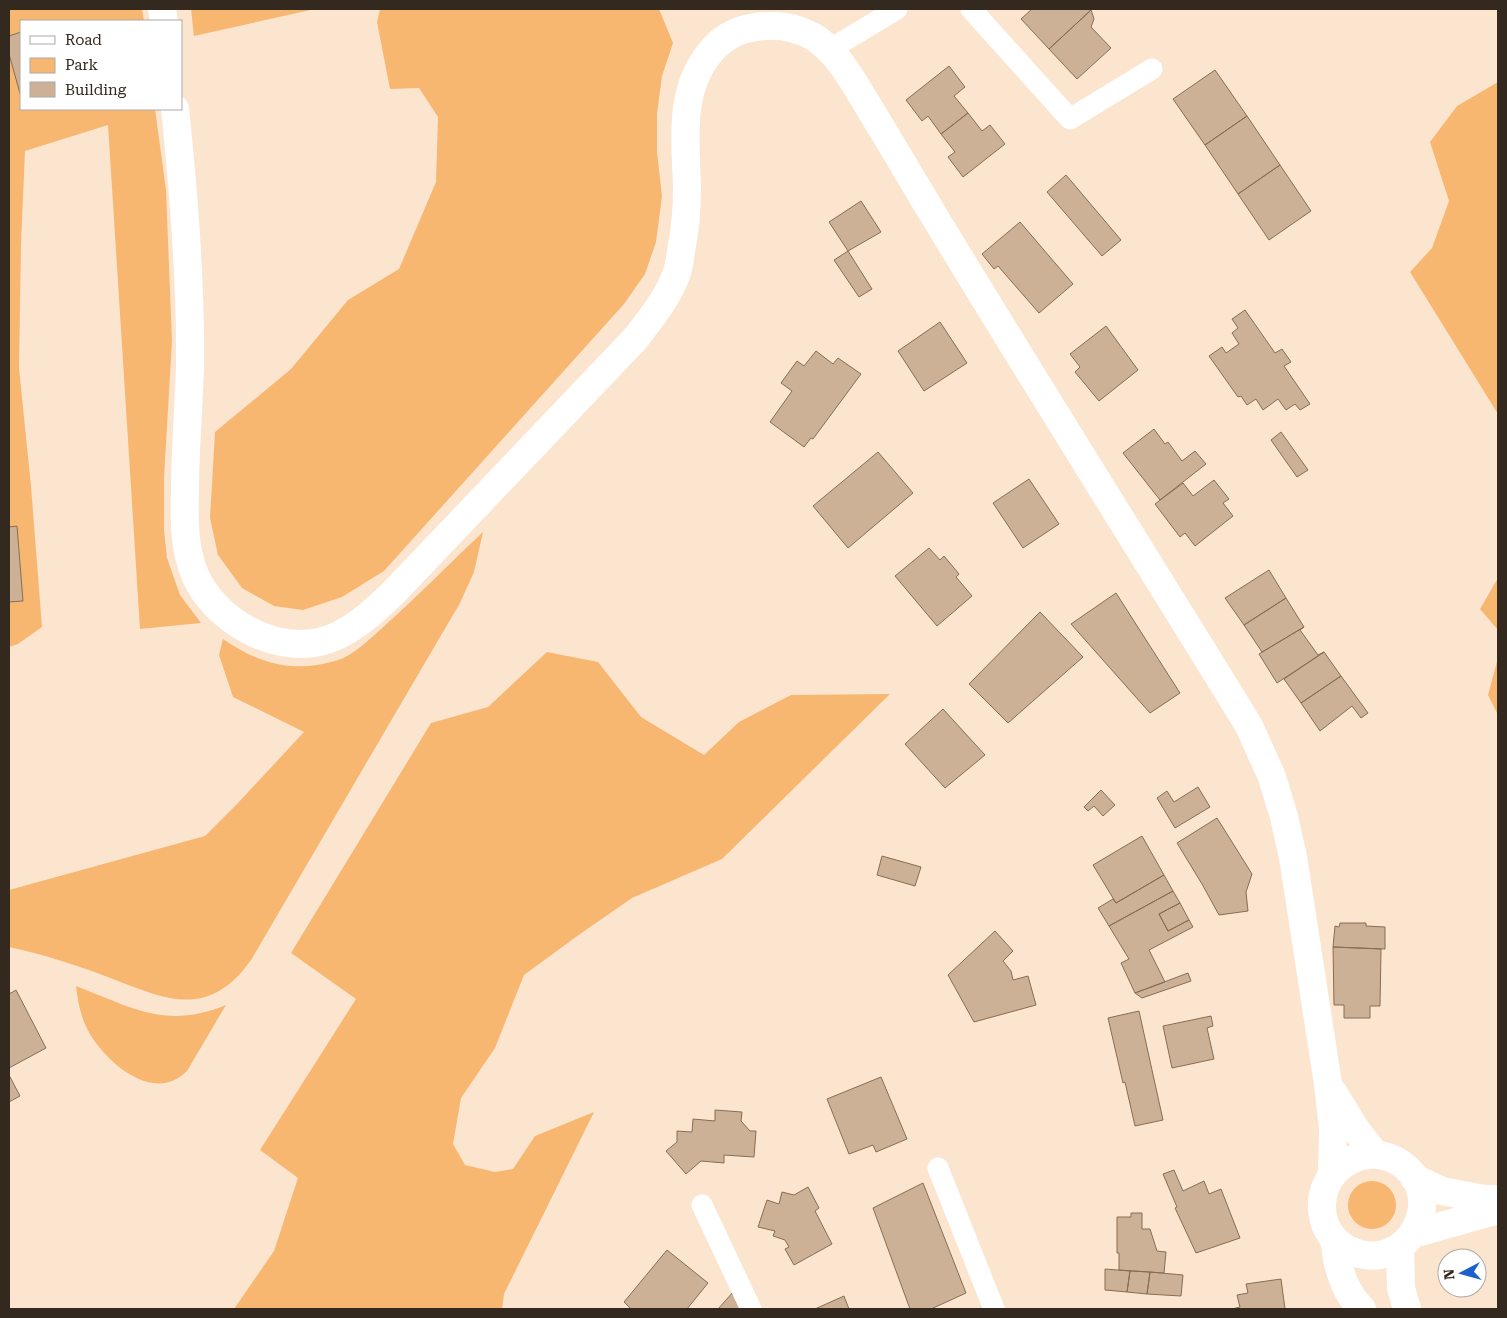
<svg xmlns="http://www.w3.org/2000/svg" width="1507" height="1318" viewBox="0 0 1507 1318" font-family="'Roboto Serif',serif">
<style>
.green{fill:#f8b771}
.building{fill:#ccb196;stroke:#866d54}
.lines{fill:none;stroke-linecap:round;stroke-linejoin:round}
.street{stroke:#fff;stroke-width:21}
.secondary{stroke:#fff;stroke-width:28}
</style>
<rect width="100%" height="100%" fill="#fce5cf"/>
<path class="green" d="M9,9H142L144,21H21V109H155L166,190L172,341L164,478V530L167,558L180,595L201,623L140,629L108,125L25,151L21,244L19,368L31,486L42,627L18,644L9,647Z
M191,9H315L194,36Z
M380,9H659L673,43L662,76L657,114V152L662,196L656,242L645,274L624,304L384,571L342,597L303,610L274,606L242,588L218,555L210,518L215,432L291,369L348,300L399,269L436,182L438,117L419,88L390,89L377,22Z
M1498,82V414L1410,272L1432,248L1449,201L1430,142L1457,106Z
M483,532L474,572L460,603L251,960C207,1022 163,998 105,976C74,964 41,954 9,947V890L205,836L237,804L304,732L233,697L219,655L223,639C259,664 295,674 338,660C352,656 370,639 381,629C416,598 449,564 483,532Z
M1498,578V630L1480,609Z
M547,652L598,662L641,717L704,755L739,722L791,695L890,694L722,859L632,898L580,934L524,975L495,1048L461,1098L453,1144L465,1165L495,1172L513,1169L535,1136L594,1112L504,1294L502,1309H234L274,1251L298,1178L260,1150L356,999L291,953L431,723L488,707Z
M1498,658V715L1488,695Z
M76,986C131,1007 166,1030 226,1005L187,1071C154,1104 108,1064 90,1034C81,1019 78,1003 76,986Z
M1348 1205a24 24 0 1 1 48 0a24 24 0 1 1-48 0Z"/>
<path class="building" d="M1032,9H1086L1091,10L1049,49L1021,19Z
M1091,10L1094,19L1091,27L1111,48L1077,79L1049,49Z
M21,32V97L9,54V36Z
M949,66L965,87L954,96L968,113L941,134L928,116L922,121L906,100Z
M1215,70L1247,116L1205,145L1173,99Z
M968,113L982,131L990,125L1005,144L963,177L948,157L955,152L941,134Z
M1247,116L1280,165L1238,194L1205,145Z
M1280,165L1311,211L1269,240L1238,194Z
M1066,175L1121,240L1102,256L1047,192Z
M861,201L881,232L848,251L829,222Z
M1020,222L1073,284L1039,313L998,266L994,269L982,254Z
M848,251L872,289L859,297L834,260Z
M1245,310L1275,353L1282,349L1291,362L1284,366L1310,404L1300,410L1295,404L1286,410L1278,399L1263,410L1256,399L1247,405L1241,396L1238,397L1209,356L1222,347L1226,353L1239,344L1232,333L1238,328L1232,319Z
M940,322L967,363L924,391L898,351Z
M1106,326L1138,370L1099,401L1075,372L1080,367L1070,354Z
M816,351L833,364L838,358L861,374L813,439L811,438L804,447L770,422L792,391L781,383L797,361L804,366Z
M1154,429L1165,444L1168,442L1182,461L1195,451L1206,464L1160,500L1123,453Z
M1281,432L1308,470L1297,477L1271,440Z
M878,452L913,493L848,548L813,506Z
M1029,479L1059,524L1023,548L993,503Z
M1214,480L1229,499L1223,503L1233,516L1195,546L1185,533L1180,537L1155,504L1183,483L1193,496Z
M17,526L23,601L9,602V527Z
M929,548L940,560L944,556L959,574L956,577L972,596L937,626L895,576Z
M1269,570L1286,598L1244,625L1225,598Z
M1116,593L1180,693L1150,713L1071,624Z
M1286,598L1304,627L1262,652L1244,625Z
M1040,612L1083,657L1008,723L969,684Z
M1304,627L1300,630L1318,655L1324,652L1277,683L1259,654Z
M1324,652L1341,676L1301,703L1284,679Z
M1341,676L1368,713L1361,718L1352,706L1320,731L1301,703Z
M943,709L985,755L945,788L905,744Z
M1198,787L1210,807L1175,828L1157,798L1167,791L1174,802Z
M1101,790L1115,805L1103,816L1094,806L1088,811L1084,807Z
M1217,818L1252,874L1246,892L1248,911L1219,915L1202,884L1177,843Z
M1142,836L1164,875L1116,903L1093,865Z
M882,856L921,867L915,886L877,875Z
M1164,875L1173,891L1109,926L1098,908L1113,899L1116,903Z
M1173,891L1180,903L1159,914L1168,931L1189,920L1193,927L1149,950L1165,982L1135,993L1121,963L1129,959L1109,926Z
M1180,903L1189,920L1168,931L1159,914Z
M1340,923H1366V926L1385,927V949L1333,947L1335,926L1339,927Z
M995,931L1013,951L1003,961L1011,971L1013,980L1028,976L1036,1005L974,1022L948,975Z
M1333,947L1381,949L1380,1006H1370V1018H1344V1005H1334Z
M1188,973L1191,981L1142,998L1135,993Z
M16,990L46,1048L9,1068V994Z
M1139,1011L1163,1120L1135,1126L1125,1082L1123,1083L1108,1018Z
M1211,1016L1213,1026L1207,1028L1214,1059L1172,1068L1163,1026Z
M9,1075L20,1096L9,1102Z
M881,1077L907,1139L876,1152L873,1145L849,1154L827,1099Z
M715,1110L742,1112L741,1121L750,1131H756L754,1157L724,1155V1163L701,1161L686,1174L666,1151L677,1142V1131L692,1132L693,1119L715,1121Z
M1174,1170L1183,1191L1204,1181L1209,1194L1221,1189L1240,1238L1196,1253L1175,1208L1177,1207L1163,1174Z
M923,1183L966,1293L931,1309H910L873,1208Z
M808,1187L819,1208L815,1211L832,1244L794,1265L785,1249L789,1247L785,1240L773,1236L775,1231L758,1227L767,1200L779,1204L782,1192L794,1195Z
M1131,1213H1142V1229H1150L1157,1251L1166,1252L1164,1273L1119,1270V1253H1117V1217H1131Z
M667,1250L708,1283L687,1309H631L624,1302Z
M1105,1269L1130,1271L1127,1292L1105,1290Z
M1130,1271L1150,1272L1147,1294L1127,1292Z
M1150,1272L1183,1275L1181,1296L1147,1294Z
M1281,1279L1285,1309H1232L1240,1307L1237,1295L1248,1293L1246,1284Z
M734,1291L742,1309H718Z
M844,1296L849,1309H815Z"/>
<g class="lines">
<path class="street" d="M971,9L1070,119L1152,69
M829,50L897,9
M938,1168L994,1309
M702,1205L751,1309"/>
<path class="secondary" d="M162,9L164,21
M175,109C184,194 191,279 190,365C189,407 185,448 185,490C184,518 184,549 195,575C214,619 272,653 319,642C348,636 373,612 394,592L636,338C651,318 667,299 676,275C679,268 680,259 681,251C685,231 687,210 687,189C686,140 677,88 714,48C738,22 782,20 812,36C840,52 859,92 876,119C895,150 914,183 933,214C1037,386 1144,555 1249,726L1272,777L1284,817L1293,857L1328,1084L1333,1128L1332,1173
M1333,1092L1357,1131L1375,1154
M1414,1178L1442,1191L1484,1199H1498
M1413,1234L1498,1210
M1334,1239C1339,1243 1344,1248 1349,1250C1408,1278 1452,1193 1397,1161C1384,1154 1367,1152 1353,1159C1327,1171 1316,1197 1325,1224C1327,1230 1332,1235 1334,1241C1336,1247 1336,1253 1337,1259C1341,1278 1348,1296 1362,1309
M1400,1247L1401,1288L1407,1309"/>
</g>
<rect width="1507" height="1318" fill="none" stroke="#34291e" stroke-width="20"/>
<rect x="20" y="20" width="162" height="90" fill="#ffffff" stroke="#aea9a5"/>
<rect x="30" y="36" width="25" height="8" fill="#ffffff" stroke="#aea9a5"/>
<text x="65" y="45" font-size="15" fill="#34291e">Road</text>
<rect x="30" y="58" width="25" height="15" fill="#f8b771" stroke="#aea9a5"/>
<text x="65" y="70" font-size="15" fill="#34291e">Park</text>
<rect x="30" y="82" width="25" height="15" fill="#ccb196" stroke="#aea9a5"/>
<text x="65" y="95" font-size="15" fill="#34291e">Building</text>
<g transform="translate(1462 1273) rotate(264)"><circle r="24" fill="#ffffff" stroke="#aea9a5"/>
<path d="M0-4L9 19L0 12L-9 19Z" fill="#1d60cc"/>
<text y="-8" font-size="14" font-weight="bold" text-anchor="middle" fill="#34291e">N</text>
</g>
</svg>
